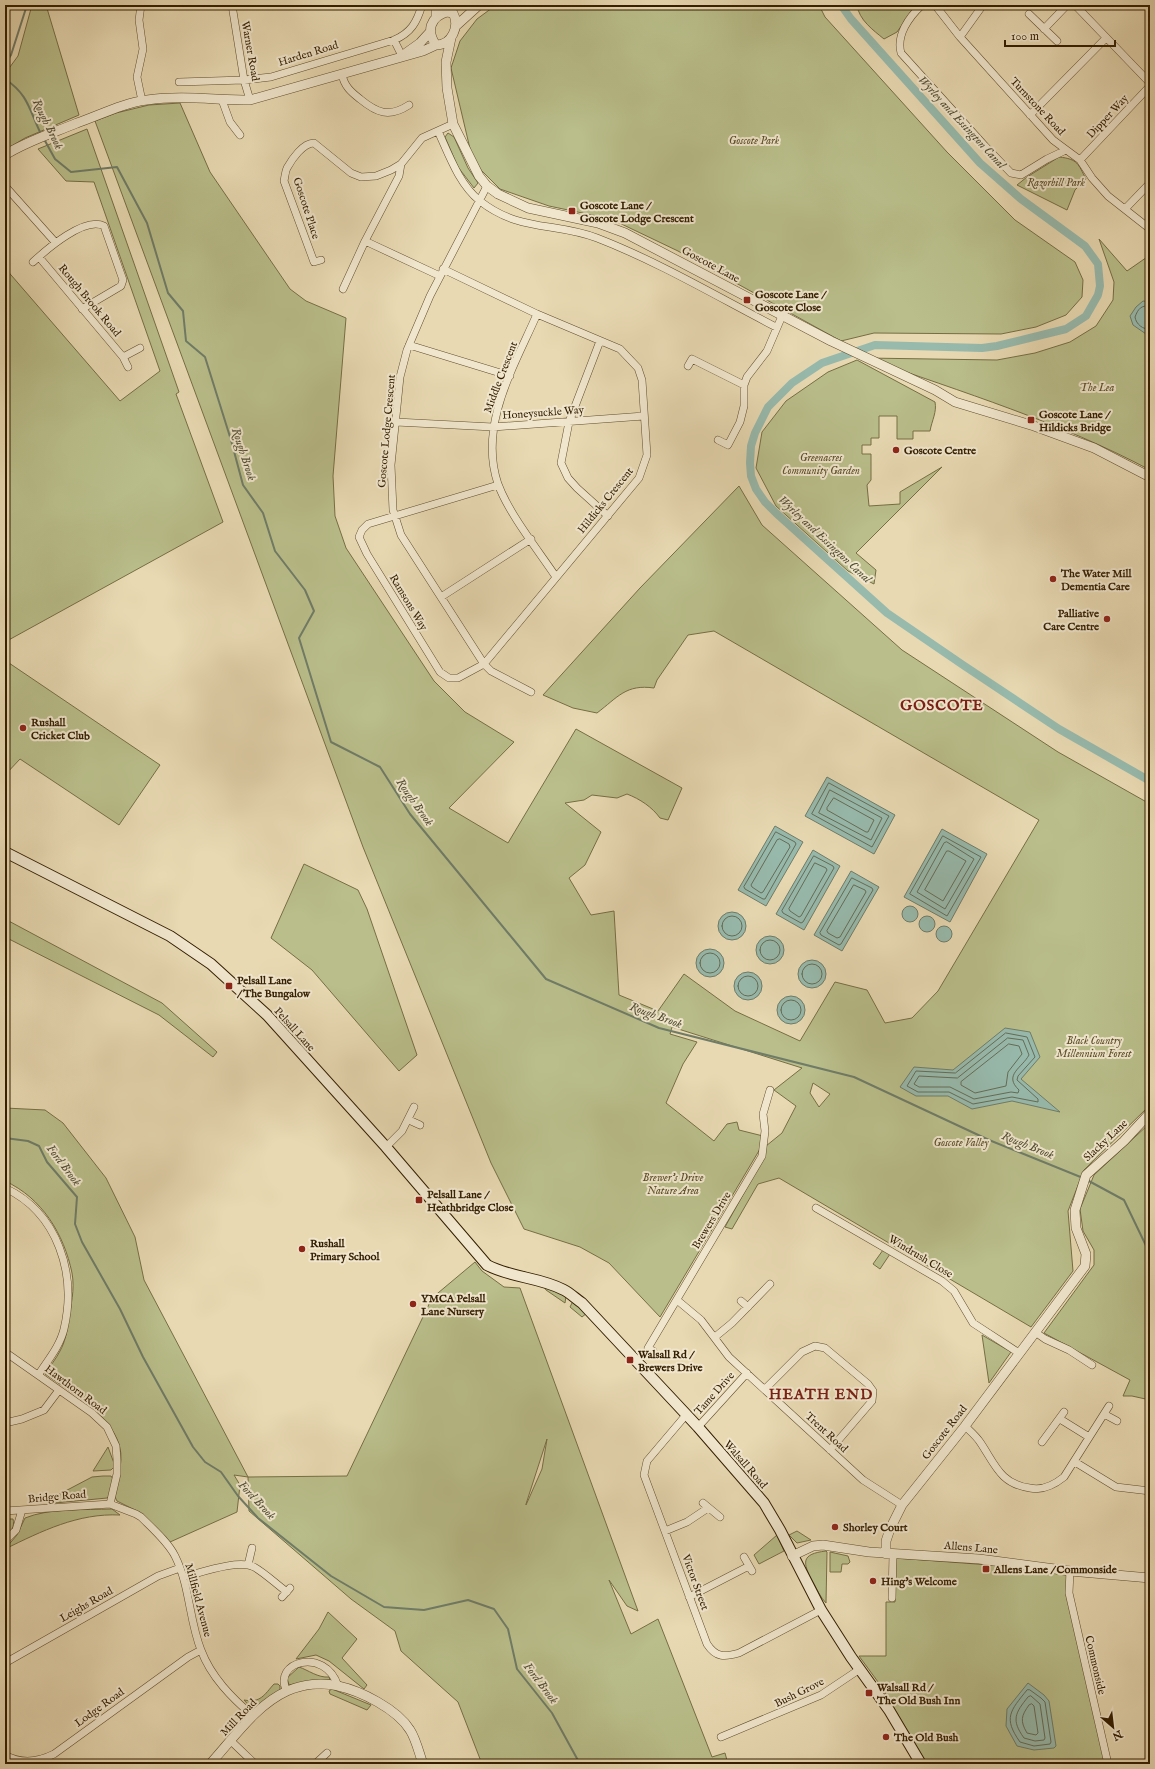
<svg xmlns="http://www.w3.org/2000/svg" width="1155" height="1769" viewBox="0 0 1155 1769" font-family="'IM FELL English',serif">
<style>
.green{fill:#b9be8a;stroke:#766e45;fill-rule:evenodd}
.water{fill:#97baad;stroke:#6f7c68}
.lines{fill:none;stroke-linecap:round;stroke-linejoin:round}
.shore{stroke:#656c56;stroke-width:1}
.stream{stroke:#6f7c68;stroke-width:2}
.canal{stroke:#97baad;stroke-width:8}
.minor-casing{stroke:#604d2c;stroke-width:8}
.tertiary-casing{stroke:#604d2c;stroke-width:10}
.secondary-casing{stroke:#331e00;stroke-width:12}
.minor{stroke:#f0e6cd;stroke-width:7}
.tertiary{stroke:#f0e6cd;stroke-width:9}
.secondary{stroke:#f0e6cd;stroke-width:10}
.poi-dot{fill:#8f2418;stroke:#f0e6cd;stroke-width:1.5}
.labels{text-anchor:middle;stroke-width:4;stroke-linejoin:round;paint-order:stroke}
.street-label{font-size:11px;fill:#331e00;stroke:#f0e6cd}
.park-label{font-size:11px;font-style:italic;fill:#5b4e29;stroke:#f0e6cd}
.poi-label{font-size:11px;font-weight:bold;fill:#331e00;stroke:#f0e6cd;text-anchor:start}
.water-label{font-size:12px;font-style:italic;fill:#514d34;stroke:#f0e6cd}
.district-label{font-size:15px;font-weight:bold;letter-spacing:1px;fill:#7a1f14;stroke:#f0e6cd}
</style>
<rect width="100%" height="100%" fill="#e8d9b2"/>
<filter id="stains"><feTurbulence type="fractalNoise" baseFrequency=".005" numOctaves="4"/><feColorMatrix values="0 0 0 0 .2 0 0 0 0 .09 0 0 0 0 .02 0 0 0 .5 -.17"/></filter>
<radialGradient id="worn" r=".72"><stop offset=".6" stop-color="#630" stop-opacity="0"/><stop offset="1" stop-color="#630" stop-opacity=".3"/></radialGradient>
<path class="green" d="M32,5H46L79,115L25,138L5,150V70L7,71L18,56Z
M496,5H819L825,17L947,152L1015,220L1075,262L1083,280L1082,297L1066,315L1036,327L1001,334L874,333L841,341L678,251L611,219L549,206L500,189L481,170L471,153L451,68L460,41L477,19Z
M857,5H916L897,32L884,39C873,30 859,20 857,5Z
M180,103L210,172L290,289L306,301L346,318L333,476L335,516L346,548L434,681L465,712L514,742L449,808L508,843L576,729L682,788L668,820L660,818C652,807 640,799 627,794L617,798L592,795L584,800L565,803L601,832L585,865L569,878L591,915L614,911L619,995L658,1011L684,974L735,1011L800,1041L835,982L867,990L885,1023L912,1018L938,991L1039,820L714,631L688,635L657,680L654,688C626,684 618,697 597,713L573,708L543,695L640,588L739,486L762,525L902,650L1058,752L1150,804V1105L1084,1170L1068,1211L1073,1271L1031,1327L779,1178L758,1184L732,1229L725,1227L764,1157L766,1146L782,1133L796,1106L774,1090L802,1068L672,1027L670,1034L697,1042L683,1064L666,1103L714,1141L727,1124L737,1122L739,1130L763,1136L760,1149L660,1317L609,1263L580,1247L524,1229L491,1163L363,847L95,121L116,113L149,105ZM813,1083L830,1094L819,1107L810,1093Z
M87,129L179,392L176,394L223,522L5,642V268L120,401L160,371L94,182L66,181L38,149Z
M448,133L454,137L468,168L478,183L474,188L458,167L445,137Z
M1059,157C1078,159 1078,164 1086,179L1075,190L1067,210L1017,185L1027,177Z
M1099,239L1127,271L1150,255V470C1060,422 962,392 866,358L997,360L1035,353L1070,342L1096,326L1113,300L1114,282Z
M857,360L935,402C937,412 932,420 930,431H913V439H897V416H879V438H871V445H862V454H871V480L867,485L869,506L900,504V492L942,467L856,553L876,570L874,584L848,571L776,506L756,468L762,432L786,401L828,372Z
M9,663L160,765L119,825L20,759L5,775V664Z
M304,864L358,890L367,909L417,1055L399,1071L312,970L271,938Z
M5,919L162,1003L217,1052L213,1057L159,1015L5,937Z
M5,1108L45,1110L63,1123L106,1178L135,1237L144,1280L248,1477L347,1476L432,1298L475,1262L482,1271L504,1287L520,1288L638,1611L627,1606L609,1580L631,1634L658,1619L712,1757L725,1753L728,1764H482L458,1702L401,1651L395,1631L351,1599L249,1511L248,1477L234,1475L240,1485L237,1512L170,1542L141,1513L117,1501L115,1497C117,1485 120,1472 121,1460C123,1421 73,1394 45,1374C50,1366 56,1359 60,1351C65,1342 67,1332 68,1322C71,1306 75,1289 72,1273C64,1234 42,1198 5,1181ZM547,1439L542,1469L526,1505V1504Z
M1150,1123V1400L1132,1396H1123L1130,1380L1044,1333L1094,1265V1250L1083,1231L1080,1209L1094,1175Z
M883,1250L890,1254L880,1269L873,1264Z
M541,1282L566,1296L565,1303L546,1290Z
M573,1301L587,1313L582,1317L570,1307Z
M982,1335L1011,1352L989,1383Z
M108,1447L115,1466L111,1470L93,1471Z
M103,1476H111L113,1479L109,1496L107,1498L55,1503L53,1501L54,1497L92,1477Z
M112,1509L120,1515C78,1513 42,1531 5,1549L17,1535L25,1518C49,1508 85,1510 112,1509Z
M5,1519H13C15,1526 11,1533 5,1536Z
M797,1531L811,1540L797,1543L789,1535Z
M777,1535L784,1551L759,1564L754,1555Z
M826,1551L827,1552L826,1603C820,1597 817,1589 813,1582C802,1562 801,1554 826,1551Z
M830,1552L848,1556L850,1562L848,1564H842L841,1572H830Z
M896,1558L1070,1571L1067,1590L1107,1764H927L881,1686L859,1656H886V1602H895Z
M328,1612L357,1639L342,1658L367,1685L364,1689L329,1661L316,1655L296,1659L319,1629Z
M299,1667C308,1670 318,1678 329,1677L330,1680L311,1681L289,1685L287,1678Z
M274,1684H278L280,1686V1690L257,1708L252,1709L244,1700C261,1703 264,1695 274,1684Z
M332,1689L371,1705L367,1710L330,1694L329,1691Z"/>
<path class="water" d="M1143,301L1150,302V333L1146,334L1133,325L1130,316L1136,307Z
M827,777L895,815L874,854L805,816Z
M775,826L803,842L766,906L738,890Z
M942,829L987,854L950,922L904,897Z
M813,850L840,866L804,930L776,914Z
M851,871L879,887L842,951L814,935Z
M902 914a8 8 0 1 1 16 0a8 8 0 1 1-16 0Z
M718 926a14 14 0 1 1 28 0a14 14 0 1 1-28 0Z
M919 924a8 8 0 1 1 16 0a8 8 0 1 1-16 0Z
M936 934a8 8 0 1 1 16 0a8 8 0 1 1-16 0Z
M756 950a14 14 0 1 1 28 0a14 14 0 1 1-28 0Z
M696 963a14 14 0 1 1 28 0a14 14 0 1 1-28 0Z
M798 974a14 14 0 1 1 28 0a14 14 0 1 1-28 0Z
M734 986a14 14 0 1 1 28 0a14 14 0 1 1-28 0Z
M777 1010a14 14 0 1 1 28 0a14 14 0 1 1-28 0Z
M1005,1028L1030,1032L1040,1057L1021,1079L1060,1112L1012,1101L972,1109L948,1096H916L900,1087L914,1067L953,1070Z
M1028,1683L1044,1695L1049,1701L1056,1746L1054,1748L1034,1750L1017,1746L1006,1726L1007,1709Z"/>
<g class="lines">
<path class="shore" d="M1150,306C1141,305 1138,309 1135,317C1136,324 1143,330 1150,329
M829,783L889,816L872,847L812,814Z
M830,790L882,818L871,840L819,813Z
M834,798L874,820L868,832H866L827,810V808Z
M776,832L795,842L796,844L765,899H763L745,889L744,887Z
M943,836L981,857L947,916L910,894Z
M780,839L789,844L790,847L763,892L761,893L752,887L751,885L777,840Z
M947,842L974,859L945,909L917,892L944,843Z
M947,851H949L966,861L943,901L925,890Z
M814,856L833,866L834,868L803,922L801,923L783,913L782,911Z
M815,863L826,868L827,870L801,916L799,917L790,911L789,909Z
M852,878L872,888L873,890L841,944L839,945L821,935L820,933Z
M854,885L865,890L866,892L840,937L837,938L828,933L827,931Z
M722 926a10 10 0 1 1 20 0a10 10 0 1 1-20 0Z
M760 950a10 10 0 1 1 20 0a10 10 0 1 1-20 0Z
M700 963a10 10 0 1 1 20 0a10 10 0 1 1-20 0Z
M802 974a10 10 0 1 1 20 0a10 10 0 1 1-20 0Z
M738 986a10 10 0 1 1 20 0a10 10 0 1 1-20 0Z
M781 1010a10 10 0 1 1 20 0a10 10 0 1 1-20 0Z
M1006,1033L1027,1037L1035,1057L1018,1076L1017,1080L1038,1099V1102L1012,1097L973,1104L949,1092H918L907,1086L916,1071L955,1073Z
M1008,1038L1023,1040L1029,1055C1022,1068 1003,1075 1019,1090L1018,1093L1011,1092L974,1099L950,1087H919L914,1084L919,1076L957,1078Z
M1009,1044L1019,1046L1022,1054L1008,1072L1006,1086L975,1093L961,1085V1082Z
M1030,1690L1041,1698L1045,1702L1051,1742L1050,1744L1034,1746L1020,1742C1003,1718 1010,1711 1027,1690Z
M1031,1696L1040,1704L1045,1738L1044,1740L1035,1741L1024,1738C1011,1720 1015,1713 1028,1697Z
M1032,1704L1034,1706L1038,1733L1036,1735L1027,1733C1020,1721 1021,1716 1029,1705Z"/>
<path class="stream" d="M5,64L11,55L27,5
M5,79C29,95 29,110 41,134
M44,139L55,159L71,172L117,167L147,223L168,293L183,311L186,341L205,357L231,440L243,485L263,513L275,551L305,590L314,611L299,638L331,742L380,767L410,814L546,979L659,1028L854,1077L989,1140L1083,1178
M5,1138L28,1141L39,1146L47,1162L77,1197L75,1224L82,1242L120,1309L143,1357L193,1447L205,1462L221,1472L238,1496L258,1518L331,1576L384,1607L424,1610L468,1600L494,1609L508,1629L517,1669L552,1713L580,1764
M1087,1180L1124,1200L1150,1254"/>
<path class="canal" d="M841,5L851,19L980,163L1021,199L1085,246L1098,264L1100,286L1098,295L1086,316L1066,329L997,346L982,348L875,345L822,363L792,383L768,407L755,433L751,446L750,463L751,476L756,489L765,502L776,513L887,613L963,665L1059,729L1150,781"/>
<defs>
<path id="minor" d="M141,5L139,20L143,49L137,77L142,101
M232,5L244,80L250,100
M922,5C909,17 896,35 901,53L985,146L1011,173L1021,175L1047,159L1066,150
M935,5L960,37L1053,140L1080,160L1092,178L1108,196L1150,229
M1075,5L1150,83
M1029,14L1057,41
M1044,29L1067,5
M960,37L983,5
M394,40L402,56
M342,74C344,86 351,92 360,99C377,113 389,118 409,105
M179,82L244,80L271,77L394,40C411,33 417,22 422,5
M222,100L230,122L240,135
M1030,115L1106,38
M438,131C449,155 459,184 480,201C519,232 555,222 597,238C659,262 718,297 776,327
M1080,160L1150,86
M5,186L55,242
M487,186L430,296L407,350L400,377L391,465L393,510L401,535L484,664L491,671L531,692
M1125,209L1150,183
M365,241L399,176L401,164
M39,257L123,357L128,367
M321,260L314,262L284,181C285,177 285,172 287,168C292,159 303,143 314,143L351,173L361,177L376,176L391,170L401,164L422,138L453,124
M33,262C47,249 85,216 104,226L123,280L121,286L82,309
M443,269L537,314L620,349L638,368L642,380L647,455L639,478L484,664L458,678H449L440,672L367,554L359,537L362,530L368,524L498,485
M343,289L365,241L440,276
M537,314C514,367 478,425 498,484C509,514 538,550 556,577
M600,341L569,422L561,463L568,478L577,488L608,516
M409,345L510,376
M123,357L140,348
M688,366L692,359L744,385
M396,422L493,427L644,416
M718,440L728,445L740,422L744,406V385L747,377L767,351L782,316
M441,597L531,539
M409,1120L420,1125
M386,1147L402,1131L414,1107
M5,1188C58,1213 77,1274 64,1329C60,1346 48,1360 39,1374
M816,1208L942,1281L954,1291L973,1323L1019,1353
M677,1300L701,1320L729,1357L863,1480L902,1505
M741,1301L748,1307
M1035,1332L1045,1339L1069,1350L1092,1365
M715,1337L732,1323L770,1284
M653,1351L648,1348L762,1156L765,1131L763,1114L770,1090
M5,1352L92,1413L107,1427L116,1446L117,1460V1474L110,1504
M765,1389L802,1352L815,1346L825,1348L868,1384L873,1391L872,1401L830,1450
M1104,1414L1117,1421
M686,1415L647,1461L644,1475L707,1644C716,1658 725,1657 739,1653L821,1610
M1060,1419L1089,1437
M5,1423L22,1419L44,1410L59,1390
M965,1426C970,1431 976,1436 980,1442C995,1464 1000,1484 1030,1488C1043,1491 1054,1485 1064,1477L1109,1406
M698,1427L747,1373
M1042,1442L1064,1412
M1075,1462L1116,1487L1150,1491
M703,1503L720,1517
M5,1511L110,1504L136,1514L141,1517C153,1529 168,1542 175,1556C190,1586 189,1620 201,1650C211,1677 232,1698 253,1716
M665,1531L687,1522L708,1508
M5,1541L16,1530L22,1510
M744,1557L752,1571
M248,1565L252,1548
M1070,1571L1069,1593L1108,1764
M183,1577C200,1573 238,1559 254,1567C265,1573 276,1584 287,1592
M282,1597L290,1588
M689,1597L749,1566
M892,1598L893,1554
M5,1663L158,1576L180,1568
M287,1691C271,1662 325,1646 338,1686
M721,1737L821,1695L860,1669
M231,1741L255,1764
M5,1755C21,1764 38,1762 54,1754L188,1657L201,1650
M315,1764L327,1753"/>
<path id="tertiary" d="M447,12L453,13C460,26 452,45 436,45C426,31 430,17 447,12Z
M436,17V5
M457,25L479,5
M451,38L446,62L447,88L453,124L479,176L487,186L498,194L528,208L598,223L625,233L831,341L935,390L955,402L1034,426L1094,448L1150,477
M406,53L420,43L431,31
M5,155C27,141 53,133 77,123C100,115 123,103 147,100C181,95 216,100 250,100L423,51L436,45
M886,1554V1541L890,1529L902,1505L965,1426L1085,1266L1086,1254L1076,1228L1075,1210L1086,1175L1124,1141L1150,1113
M792,1556L813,1546L823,1545L869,1552L979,1559L1070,1571L1150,1578
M210,1764C233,1739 256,1705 287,1691C303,1684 322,1682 338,1686C361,1691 397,1709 410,1730C416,1739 419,1753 423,1764"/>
<path id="secondary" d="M5,852L170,936L211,964L267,1015L386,1147L487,1265C511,1278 540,1277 564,1290C570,1293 576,1299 582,1303L698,1427L764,1503L780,1530L821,1610L851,1657L889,1710L921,1764"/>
</defs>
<use href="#minor" class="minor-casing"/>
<use href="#tertiary" class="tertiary-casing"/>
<use href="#secondary" class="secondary-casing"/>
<use href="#minor" class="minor"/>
<use href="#tertiary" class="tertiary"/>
<use href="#secondary" class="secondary"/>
</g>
<g class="poi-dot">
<rect x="568" y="207" width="8" height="8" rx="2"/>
<rect x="743" y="296" width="8" height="8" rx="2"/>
<rect x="1027" y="416" width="8" height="8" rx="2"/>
<circle cx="896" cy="450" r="4"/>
<circle cx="1053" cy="579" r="4"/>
<circle cx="1107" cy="619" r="4"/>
<circle cx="23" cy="728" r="4"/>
<rect x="225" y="982" width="8" height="8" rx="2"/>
<rect x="415" y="1196" width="8" height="8" rx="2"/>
<circle cx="302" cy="1249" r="4"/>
<circle cx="413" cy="1304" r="4"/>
<rect x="626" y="1356" width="8" height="8" rx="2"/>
<circle cx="835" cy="1527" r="4"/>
<rect x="982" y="1565" width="8" height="8" rx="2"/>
<circle cx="873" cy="1581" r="4"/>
<rect x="865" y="1689" width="8" height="8" rx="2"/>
<circle cx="886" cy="1737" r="4"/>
</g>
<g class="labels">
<g class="street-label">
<text transform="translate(251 51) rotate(80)" y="4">Warner Road</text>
<text transform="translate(308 53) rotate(-17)" y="4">Harden Road</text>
<text transform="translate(1038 106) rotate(47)" y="4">Turnstone Road</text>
<text transform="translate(1107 116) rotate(-47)" y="4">Dipper Way</text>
<text transform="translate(307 208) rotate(72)" y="4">Goscote Place</text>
<text transform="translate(711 264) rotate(28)" y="4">Goscote Lane</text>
<text transform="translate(90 300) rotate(50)" y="4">Rough Brook Road</text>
<text transform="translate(500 377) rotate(-69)" y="4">Middle Crescent</text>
<text transform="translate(543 412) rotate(-4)" y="4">Honeysuckle Way</text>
<text transform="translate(386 431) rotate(-85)" y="4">Goscote Lodge Crescent</text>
<text transform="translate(605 500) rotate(-51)" y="4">Hildicks Crescent</text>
<text transform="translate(409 602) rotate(59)" y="4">Ramsons Way</text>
<text transform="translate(295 1029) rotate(48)" y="4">Pelsall Lane</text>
<text transform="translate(1105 1140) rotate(-43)" y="4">Slacky Lane</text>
<text transform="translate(711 1220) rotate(-59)" y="4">Brewers Drive</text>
<text transform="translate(921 1256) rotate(31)" y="4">Windrush Close</text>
<text transform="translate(76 1389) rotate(37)" y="4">Hawthorn Road</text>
<text transform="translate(714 1393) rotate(-48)" y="4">Tame Drive</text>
<text transform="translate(827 1432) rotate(43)" y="4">Trent Road</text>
<text transform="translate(944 1432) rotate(-52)" y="4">Goscote Road</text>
<text transform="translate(746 1464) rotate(49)" y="4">Walsall Road</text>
<text transform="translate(57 1496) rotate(-5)" y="4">Bridge Road</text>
<text transform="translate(971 1547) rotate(5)" y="4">Allens Lane</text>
<text transform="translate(696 1582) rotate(70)" y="4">Victor Street</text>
<text transform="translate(199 1600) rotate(75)" y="4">Millfield Avenue</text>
<text transform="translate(86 1604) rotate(-30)" y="4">Leighs Road</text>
<text transform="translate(1096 1665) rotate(77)" y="4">Commonside</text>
<text transform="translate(799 1692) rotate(-26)" y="4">Bush Grove</text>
<text transform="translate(99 1707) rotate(-36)" y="4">Lodge Road</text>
<text transform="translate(238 1717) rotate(-46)" y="4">Mill Road</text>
</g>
<g class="park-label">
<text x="754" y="144">Goscote Park</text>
<text x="1056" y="186">Razorbill Park</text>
<text x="1097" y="391">The Lea</text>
<text x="821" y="461">Greenacres<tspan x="821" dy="13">Community Garden</tspan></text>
<text x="1094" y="1044">Black Country<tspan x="1094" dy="13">Millennium Forest</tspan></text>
<text x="961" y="1146">Goscote Valley</text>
<text x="673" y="1181">Brewer's Drive<tspan x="673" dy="13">Nature Area</tspan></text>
</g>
<g class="poi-label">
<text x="580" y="209">Goscote Lane /<tspan x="580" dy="13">Goscote Lodge Crescent</tspan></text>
<text x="755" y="298">Goscote Lane /<tspan x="755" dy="13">Goscote Close</tspan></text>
<text x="1039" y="418">Goscote Lane /<tspan x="1039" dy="13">Hildicks Bridge</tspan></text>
<text x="904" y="454">Goscote Centre</text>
<text x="1061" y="577">The Water Mill<tspan x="1061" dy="13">Dementia Care</tspan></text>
<text x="1099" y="617" text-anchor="end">Palliative<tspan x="1099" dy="13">Care Centre</tspan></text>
<text x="31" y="726">Rushall<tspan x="31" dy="13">Cricket Club</tspan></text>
<text x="237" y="984">Pelsall Lane<tspan x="237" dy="13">/ The Bungalow</tspan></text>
<text x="427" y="1198">Pelsall Lane /<tspan x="427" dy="13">Heathbridge Close</tspan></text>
<text x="310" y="1247">Rushall<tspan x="310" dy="13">Primary School</tspan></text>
<text x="421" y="1302">YMCA Pelsall<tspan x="421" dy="13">Lane Nursery</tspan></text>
<text x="638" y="1358">Walsall Rd /<tspan x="638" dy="13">Brewers Drive</tspan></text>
<text x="843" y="1531">Shorley Court</text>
<text x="994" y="1573">Allens Lane / Commonside</text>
<text x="881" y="1585">Hing's Welcome</text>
<text x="877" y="1691">Walsall Rd /<tspan x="877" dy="13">The Old Bush Inn</tspan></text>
<text x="894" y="1741">The Old Bush</text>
</g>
<g class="water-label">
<text transform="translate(962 122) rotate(47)" y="4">Wyrley and Essington Canal</text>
<text transform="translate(48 124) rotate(64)" y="4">Rough Brook</text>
<text transform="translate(244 454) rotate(72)" y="4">Rough Brook</text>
<text transform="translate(825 539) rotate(43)" y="4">Wyrley and Essington Canal</text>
<text transform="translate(415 802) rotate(55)" y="4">Rough Brook</text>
<text transform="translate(656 1015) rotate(20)" y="4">Rough Brook</text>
<text transform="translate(1028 1145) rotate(22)" y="4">Rough Brook</text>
<text transform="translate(64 1165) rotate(53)" y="4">Ford Brook</text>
<text transform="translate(257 1500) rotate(47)" y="4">Ford Brook</text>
<text transform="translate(541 1683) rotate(53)" y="4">Ford Brook</text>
</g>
<g class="district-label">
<text x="942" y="710">GOSCOTE</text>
<text x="821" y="1399">HEATH END</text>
</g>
</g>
<rect width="1155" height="1769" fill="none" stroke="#e8d9b2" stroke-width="20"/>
<rect x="6" y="6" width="1143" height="1757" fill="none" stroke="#331e00" stroke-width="2"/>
<rect x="10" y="10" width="1135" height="1749" fill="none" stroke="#331e00"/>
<g transform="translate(1113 1727) rotate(152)" stroke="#f0e6cd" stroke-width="3" paint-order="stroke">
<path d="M0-3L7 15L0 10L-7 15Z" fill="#331e00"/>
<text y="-6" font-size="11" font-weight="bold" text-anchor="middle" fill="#331e00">N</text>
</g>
<path d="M1005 40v6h110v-6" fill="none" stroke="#331e00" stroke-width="2"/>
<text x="1011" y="40" font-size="12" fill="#331e00" stroke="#f0e6cd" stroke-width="3" paint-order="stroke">100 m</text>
<rect width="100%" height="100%" filter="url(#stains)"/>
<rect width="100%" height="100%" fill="url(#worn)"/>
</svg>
